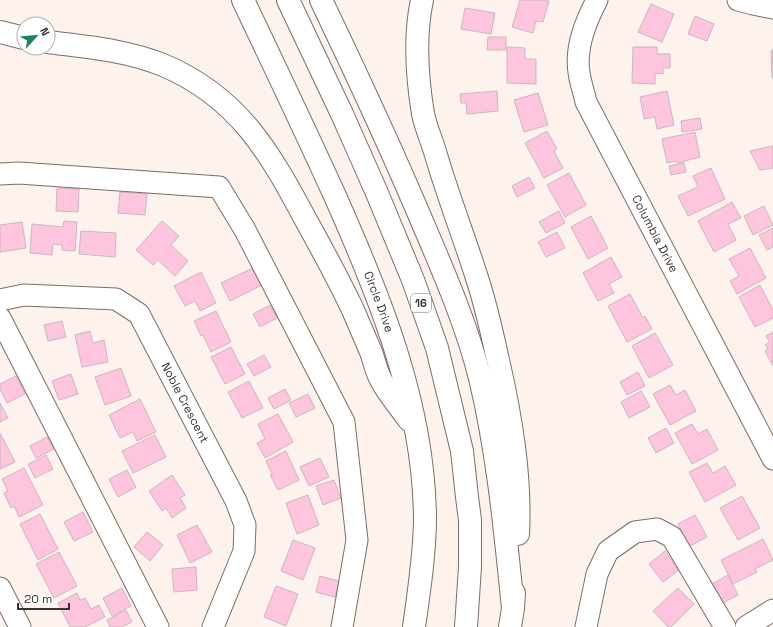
<svg xmlns="http://www.w3.org/2000/svg" width="773" height="627" viewBox="0 0 773 627" font-family="'Space Grotesk',sans-serif">
<style>
.building{fill:#ffc4de;stroke:#cab7bf}
.lines{fill:none;stroke-linecap:round;stroke-linejoin:round}
.minor-casing{stroke:#7d6c65;stroke-width:23}
.highway-casing{stroke:#7d6c65;stroke-width:24}
.minor{stroke:#fff;stroke-width:21}
.highway{stroke:#fff;stroke-width:22}
.labels{text-anchor:middle;stroke-width:3;stroke-linejoin:round;paint-order:stroke}
.shield{fill:#fff;stroke:#746f6d;stroke-width:1}
.shield-label{font-size:11px;font-weight:bold;fill:#39312e}
.street-label{font-size:12px;fill:#39312e;stroke:#fff}
</style>
<rect width="100%" height="100%" fill="#fef2ed"/>
<path class="building" d="M520,0H544L549,1L543,22L536,21L533,33L512,27Z
M651,4L674,14L662,42L638,32Z
M465,8L495,13L491,34L461,29Z
M695,16L714,24L707,41L688,34Z
M488,37H506V50H487Z
M507,47L525,48V59H536V84L507,83Z
M633,47H657V54H670V68H663V74L655,73V84L632,83Z
M771,50H773V78H772Z
M497,91L498,111L467,114L466,103H461L460,94Z
M667,91L674,125L657,129L655,117L644,119L640,97Z
M538,93L548,125L524,132L514,100Z
M700,118L702,129L682,132L681,121Z
M547,131L557,149L554,151L563,168L544,178L525,143Z
M695,132L700,157L677,163L676,161L667,163L662,139Z
M773,146V168L760,170L750,151Z
M684,163L686,172L671,175L669,166Z
M711,168L725,199L688,216L678,196L698,187L693,176Z
M569,173L586,205L565,217L547,185Z
M529,177L535,188L517,197L512,186Z
M57,188L79,189L78,212L56,211Z
M120,192L147,194L145,215L118,213Z
M732,202L741,218L728,224L736,240L714,252L698,221Z
M764,206L773,225L753,235L744,216Z
M559,211L565,223L546,233L539,222Z
M591,216L608,248L588,259L571,227Z
M64,221L77,222L75,251L62,250V245L53,244L52,255L30,253L32,224L63,227Z
M162,221L179,236L171,245L188,261L175,276L158,260L153,265L136,250Z
M22,222L26,248L0,252V225Z
M773,228V247L767,250L759,235Z
M81,231L116,233L115,257L79,254Z
M557,232L565,248L546,257L538,242Z
M750,248L766,278L737,294L730,281L739,276L729,259Z
M611,257L622,277L609,284L614,293L598,301L583,273Z
M253,268L262,285L230,301L221,283Z
M201,272L216,303L200,311L195,301L185,306L174,286Z
M760,285L773,310V318L755,327L739,297Z
M630,294L643,318L645,316L652,329L627,342L608,306Z
M270,305L277,318L260,327L253,314Z
M216,311L231,342L211,352L203,335L201,336L194,321Z
M62,321L66,337L48,341L44,325Z
M90,331L93,343L104,340L108,362L82,367L75,335Z
M773,332V366L765,351L768,349L765,345L770,342L766,336Z
M655,333L673,365L649,378L632,346Z
M231,347L245,374L225,384L211,357Z
M264,355L271,367L254,376L247,364Z
M121,368L131,396L105,405L95,377Z
M638,372L645,386L627,395L620,382Z
M71,374L78,394L59,400L52,381Z
M16,376L25,394L7,403L0,389V384Z
M249,381L263,408L242,418L228,392Z
M670,385L676,395L685,390L696,411L670,425L653,394Z
M285,389L291,400L274,409L268,398Z
M641,391L650,407L629,418L621,402Z
M308,394L315,408L296,417L289,403Z
M140,399L156,432L137,441L133,432L120,438L109,415Z
M0,403L8,418L0,422Z
M278,414L293,442L265,458L257,443L265,439L258,424Z
M692,424L698,434L707,429L718,450L692,464L675,433Z
M666,428L674,443L656,453L648,438Z
M0,433L15,462L0,469Z
M155,435L166,457L133,473L122,451Z
M47,437L54,449L36,458L30,446Z
M286,451L299,480L278,490L270,475L272,474L266,461Z
M46,455L53,469L35,478L28,464Z
M320,458L329,477L309,486L300,467Z
M707,463L713,473L725,466L736,485L705,502L689,472Z
M24,468L43,505L19,517L14,506L11,508L4,493L8,491L2,479Z
M127,470L136,487L118,497L109,479Z
M172,475L185,495L180,498L186,508L172,518L166,508L162,511L149,491Z
M334,480L341,498L323,505L316,486Z
M308,495L319,525L297,534L286,503Z
M742,496L760,528L738,540L720,508Z
M83,512L93,532L74,541L64,522Z
M40,514L58,549L38,560L20,524Z
M695,515L707,537L688,547L681,534L683,533L678,524Z
M197,525L212,552L190,563L177,535Z
M147,532L163,545L150,561L134,547Z
M763,539L773,560L755,569L757,572L733,584L721,560Z
M293,540L315,548L303,580L281,571Z
M665,551L679,570L663,582L649,564Z
M59,552L77,586L54,598L36,564Z
M196,567L197,590L174,592L172,569Z
M728,575L738,595L721,604L710,585Z
M320,576L339,581L335,597L316,592Z
M276,586L298,594L286,626L264,617Z
M122,588L131,606L112,616L103,598Z
M678,588L694,604L671,627H668L653,611Z
M77,593L80,600L85,598L91,609L99,605L105,617L85,627H70L58,603Z
M126,610L132,622L122,627H110L107,620Z"/>
<g class="lines">
<defs>
<g id="minor">
<path id="s1" d="M597,0C586,21 575,47 579,72C580,82 584,92 586,102L773,459"/>
<path d="M738,0L753,4L773,8"/>
<path d="M0,174L19,173L219,187L245,230L344,422L357,540L342,627"/>
<path id="s2" d="M0,300L24,295L116,299L139,314L236,501L245,525L244,551L213,627"/>
<path d="M0,318L158,627"/>
<path d="M0,588L20,627"/>
<path d="M586,627L597,574L608,551L635,532L657,529L672,537L725,627"/>
<path d="M746,627L773,610"/>
</g>
<g id="highway">
<path id="s3" d="M243,0C274,65 305,130 335,196C380,297 424,405 425,518C425,552 419,592 414,627"/>
<path d="M288,0L342,114L377,193L413,280L437,348L462,451L467,497L470,520V567L466,627"/>
<path d="M321,0C357,75 392,150 424,226C445,275 467,326 480,378C498,453 505,530 513,608"/>
<path d="M422,0C414,37 417,77 423,114C426,128 432,141 436,155C448,196 464,237 477,278C486,305 492,333 498,360C511,417 521,476 518,534"/>
<path d="M0,32L24,38"/>
<path d="M48,42C87,47 126,50 163,65C239,97 270,153 307,222C323,251 339,280 353,310C359,324 365,338 371,352C374,360 376,370 380,378C386,391 400,407 409,420"/>
<path d="M510,627L513,608L514,593"/>
</g>
</defs>
<use href="#minor" class="minor-casing"/>
<use href="#highway" class="highway-casing"/>
<use href="#minor" class="minor"/>
<use href="#highway" class="highway"/>
</g>
<g class="labels">
<rect class="shield" x="411" y="294" width="20" height="18" rx="3"/>
<g class="shield-label">
<text x="421" y="307">16</text>
</g>
<g class="street-label">
<text dy="4" stroke="none"><textPath href="#s1" startOffset="255">Columbia Drive</textPath></text>
<text dy="4" stroke="none"><textPath href="#s3" startOffset="331">Circle Drive</textPath></text>
<text dy="4" stroke="none"><textPath href="#s2" startOffset="244">Noble Crescent</textPath></text>
</g>
</g>
<g transform="translate(36 36) rotate(63)"><circle r="19" fill="#ffffff" stroke="#b0adab"/>
<path d="M0-3L7 15L0 10L-7 15Z" fill="#188360"/>
<text y="-6" font-size="11" font-weight="bold" text-anchor="middle" fill="#39312e">N</text>
</g>
<path d="M18 603v6h51v-6" fill="none" stroke="#39312e" stroke-width="2"/>
<text x="24" y="603" font-size="12" fill="#39312e" stroke="#ffffff" stroke-width="3" paint-order="stroke">20 m</text>
</svg>
